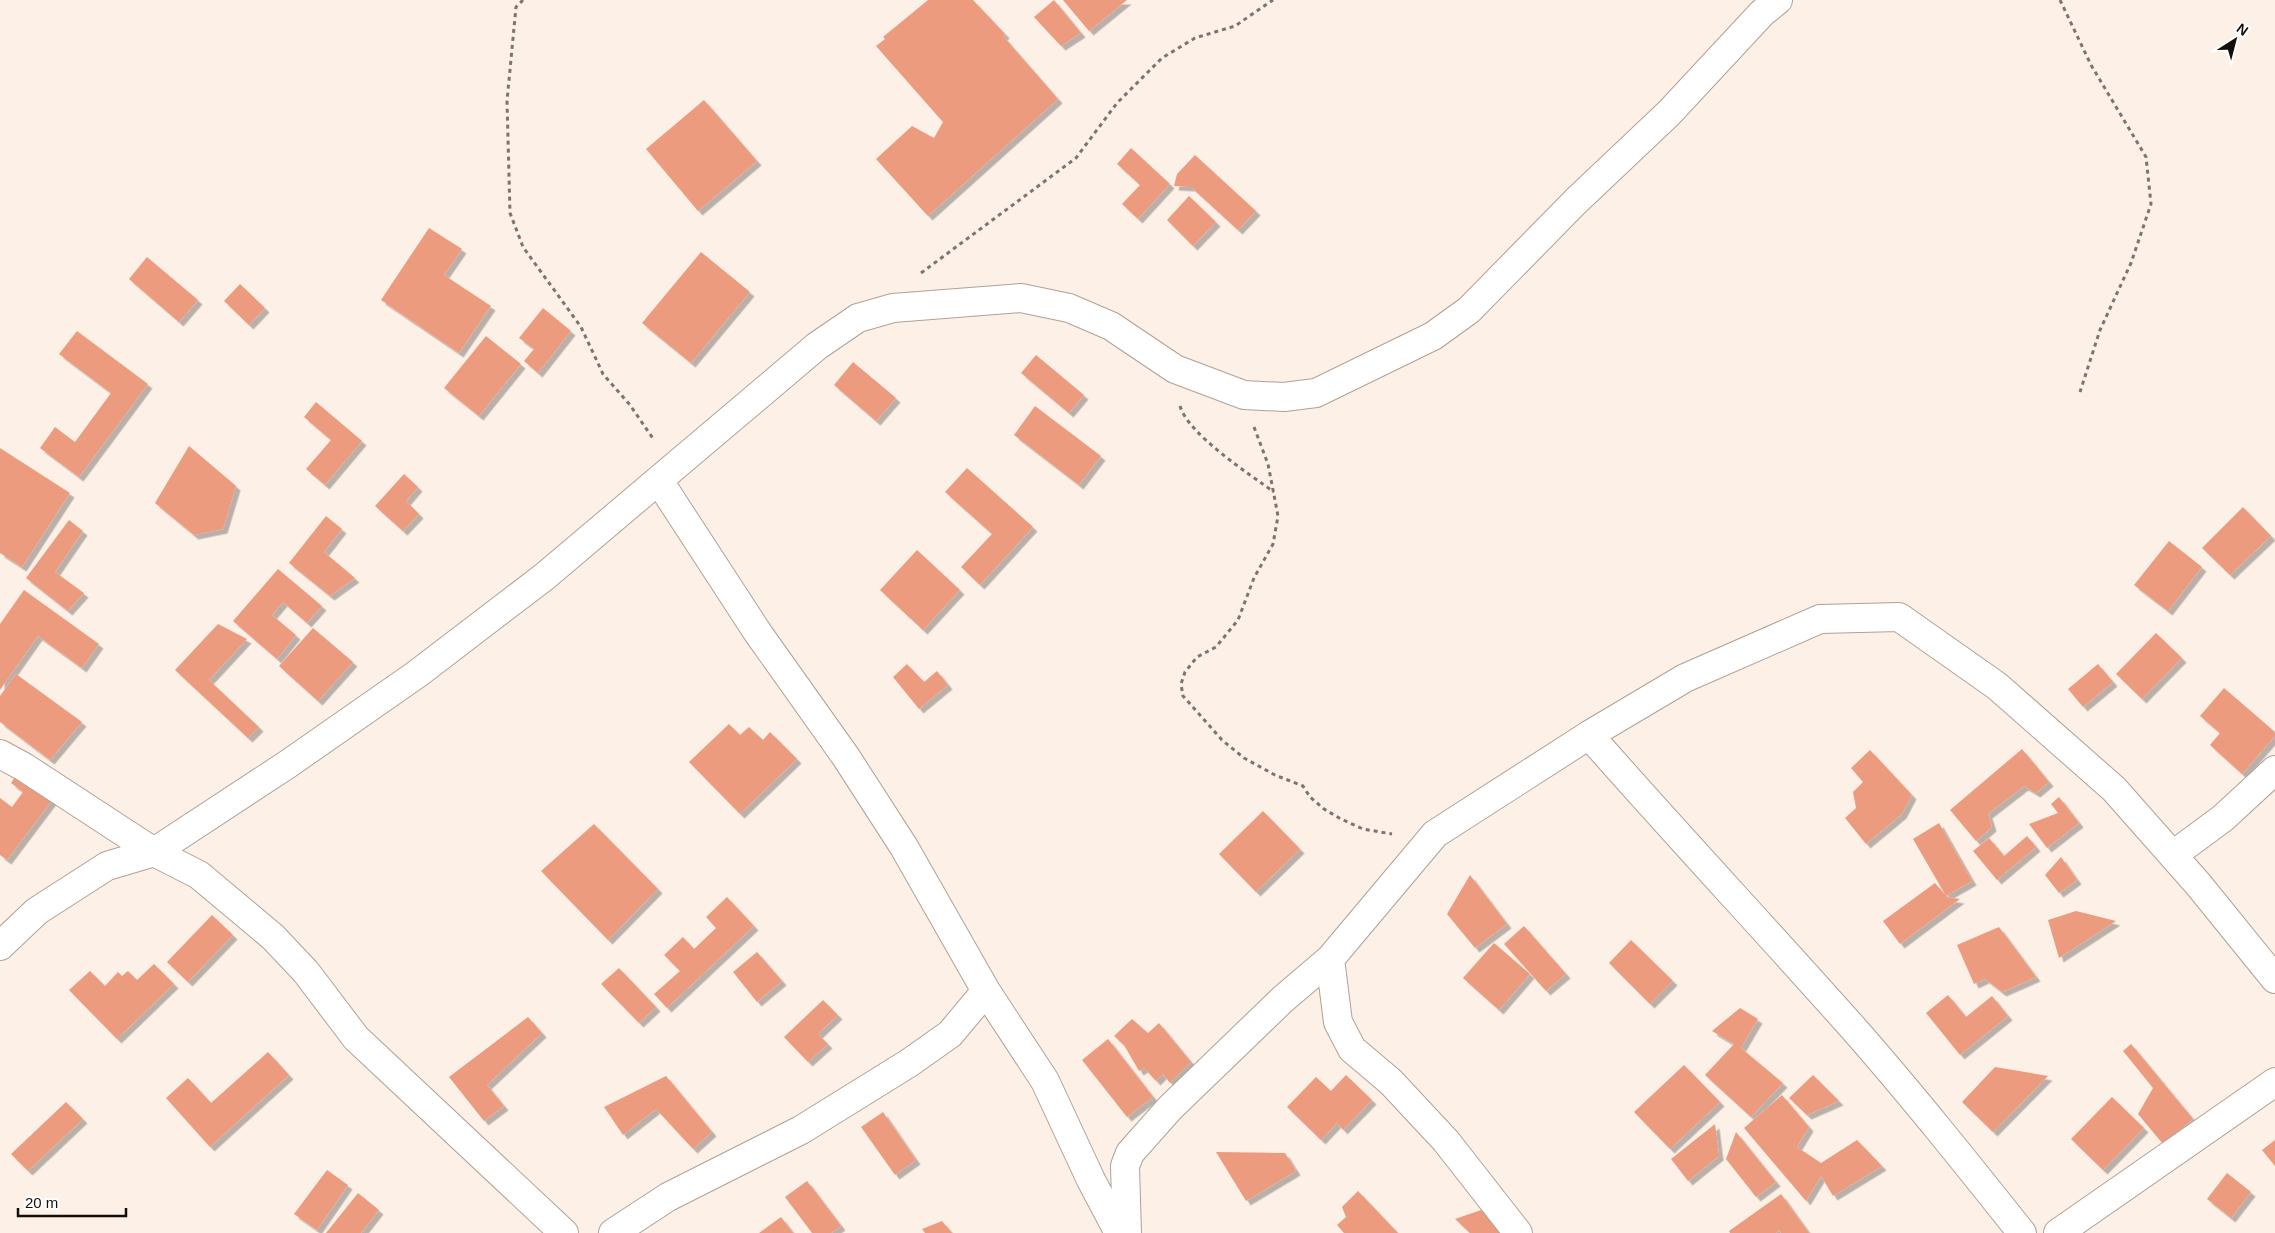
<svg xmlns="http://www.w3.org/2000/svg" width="2275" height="1233" viewBox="0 0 2275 1233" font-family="Helvetica,sans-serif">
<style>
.building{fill:#ed9b7f;filter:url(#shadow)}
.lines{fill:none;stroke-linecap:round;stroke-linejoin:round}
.minor-casing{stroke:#b0a195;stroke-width:30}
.path{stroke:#7d756d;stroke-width:3;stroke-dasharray:4 4;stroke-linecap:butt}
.minor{stroke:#fff;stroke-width:28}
</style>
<defs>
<filter id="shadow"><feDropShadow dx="4.5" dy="4.5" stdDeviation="0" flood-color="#0004"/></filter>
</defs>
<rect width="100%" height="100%" fill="#fdf0e6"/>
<path class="building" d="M928,0H973L1005,34L1003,36L1058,99L928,216L876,159L912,126L934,138L943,122L876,46L885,39L883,37Z
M1054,0L1081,33L1061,46L1034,17Z
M1063,0H1127L1089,31Z
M704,100L757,161L698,211L646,149Z
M1131,148L1170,184L1138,219L1122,204L1140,185L1117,164Z
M1195,155L1256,211L1238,230L1191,187L1174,186L1177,174Z
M1189,196L1216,222L1193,246L1167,220Z
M429,228L462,249L444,275L491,306L459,353L381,300Z
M701,252L750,292L691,363L642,323Z
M147,257L198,300L179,322L129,279Z
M240,284L265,308L249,325L224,301Z
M543,308L571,331L538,373L524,361L534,349L519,338Z
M77,331L148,384L79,477L40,448L55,427L75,442L111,393L59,354Z
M486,336L521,364L479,416L444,388Z
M1036,355L1084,395L1069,413L1021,373Z
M853,362L896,398L876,421L834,385Z
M316,402L362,441L325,485L306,469L331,440L304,417Z
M1035,406L1101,456L1079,485L1014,435Z
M189,446L236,486L223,529L194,535L155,503Z
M0,448L70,493L22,567L0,553Z
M967,468L1033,527L980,585L961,567L992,534L945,492Z
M404,474L418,487L406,501L419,514L403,531L375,506Z
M2243,507L2271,536L2230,575L2202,548Z
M326,516L342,529L324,552L355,578L330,596L289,563Z
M69,520L83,531L55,572L84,593L68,611L26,578Z
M2169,541L2202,567L2168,611L2134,585Z
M917,550L960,590L923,630L880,590Z
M278,569L322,606L307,623L283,602L272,615L296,635L277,659L233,621Z
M24,590L99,644L82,668L38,636L0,690V624Z
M218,624L247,639L209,680L259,727L248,738L175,670Z
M313,628L353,662L318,701L279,666Z
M2156,633L2182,658L2142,699L2116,674Z
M907,664L924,682L937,671L948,685L919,709L893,677Z
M2098,664L2113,682L2083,707L2068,689Z
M16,674L82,722L50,760L0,722V696Z
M2224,688L2275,732V736L2242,774L2210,745L2220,733L2200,716Z
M729,724L740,735L749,727L763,740L770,732L797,759L740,814L689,762Z
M2022,749L2049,782L2036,793L2024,786L1988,814L1992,827L1976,841L1950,810Z
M1870,750L1912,795L1902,814L1866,844L1845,818L1856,808L1853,792L1863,782L1851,768Z
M21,768L56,795L7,860L0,855V798L12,807L23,792L11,783Z
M2059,797L2079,823L2047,848L2029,824L2058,813L2051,804Z
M1263,811L1300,849L1256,892L1219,854Z
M1939,823L1972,881L1946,896L1913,839Z
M594,824L658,889L608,940L541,871Z
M2027,836L2036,847L1997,880L1973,851L1989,838L2004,856Z
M2061,857L2077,880L2059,893L2045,875Z
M1470,875L1507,924L1475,948L1447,914Z
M1935,883L1947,897L1960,899L1900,944L1883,921Z
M727,897L754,926L667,1008L654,994L680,971L664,955L683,937L694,949L716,928L706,917Z
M2076,911L2116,921L2059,958L2048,920Z
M212,915L233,935L188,982L167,962Z
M1524,926L1566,974L1546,991L1504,944Z
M1999,927L2036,977L2002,992L1985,979L1974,984L1957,945Z
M1631,940L1673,981L1650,1004L1609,963Z
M1494,943L1530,974L1499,1010L1463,978Z
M757,952L782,981L757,1002L733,972Z
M154,964L174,984L117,1039L69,990L90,971L105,986L118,972L122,976L128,971L137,980Z
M619,968L656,1007L639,1023L601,984Z
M1948,995L1966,1017L1992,996L2008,1016L1960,1055L1926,1013Z
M823,1000L838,1015L818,1034L828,1044L808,1062L784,1037Z
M1740,1008L1758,1019L1741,1048L1783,1083L1751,1117L1705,1075L1734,1044L1712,1031Z
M528,1017L542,1033L487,1085L504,1106L484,1121L449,1077Z
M1132,1019L1148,1033L1159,1023L1191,1062L1170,1083L1163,1074L1156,1081L1144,1068L1139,1071L1124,1045L1114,1036Z
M1108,1039L1153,1097L1127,1117L1082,1060Z
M2131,1044L2193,1119L2163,1144L2138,1114L2153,1088L2123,1051Z
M268,1052L289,1075L210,1147L166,1098L188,1078L211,1103Z
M1684,1065L1720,1102L1670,1149L1634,1112Z
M1995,1067L2048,1076L1993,1132L1962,1102Z
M1346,1075L1372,1100L1343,1130L1337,1123L1321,1140L1287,1107L1316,1077L1331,1091Z
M1813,1075L1839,1101L1807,1115L1789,1098Z
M666,1076L712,1132L693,1149L656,1109L623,1135L604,1107Z
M1782,1095L1809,1127L1797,1147L1821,1163L1857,1140L1882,1166L1833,1196L1821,1176L1806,1201L1744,1128Z
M2112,1097L2144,1128L2103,1170L2071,1139Z
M66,1102L83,1119L28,1171L11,1154Z
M883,1112L916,1160L895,1175L861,1127Z
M1715,1124L1719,1156L1688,1181L1671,1159Z
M1736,1132L1776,1182L1756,1197L1726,1159Z
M2275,1140V1166L2262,1150Z
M1216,1152L1285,1153L1296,1171L1246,1201Z
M327,1170L348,1185L317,1230L294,1214Z
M2227,1173L2251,1192L2231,1218L2207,1199Z
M807,1181L841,1226L831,1233H812L785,1197Z
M1358,1191L1398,1233H1344L1337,1225L1346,1217L1342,1207Z
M358,1193L379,1210L361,1233H326Z
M1781,1194L1809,1233H1781L1779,1230L1776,1233H1730L1729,1231Z
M1481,1210L1506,1233H1470L1455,1219Z
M781,1217L793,1233H759Z
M942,1221L952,1233H925L922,1229Z"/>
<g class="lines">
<defs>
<path id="minor" d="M659,481L758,633L846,757L904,847L986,991L1045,1081L1091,1180L1119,1233
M1589,735C1676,834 1766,930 1854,1029C1912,1095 1967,1164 2022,1233
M0,754L24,767L154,852L199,875L273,937L306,972L356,1038L564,1233
M2173,855L2223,818L2275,770
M0,946L37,911L107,866L154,852L288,764L417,674L544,577L817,346L858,318L893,308L1021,298L1069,308L1111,326L1175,369L1244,395L1284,397L1316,393L1433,336L1469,310L1576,201L1669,113L1762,13L1778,0
M1330,959L1338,1022L1352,1049L1391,1082L1446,1141L1518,1233
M613,1233L668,1197L801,1130L909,1063L950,1034L986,991
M1127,1233L1125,1166L1130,1153L1170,1108L1283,999L1330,959L1435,834L1589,735L1685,678L1820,619L1899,617L1997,686L2114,789L2198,884L2275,979
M2058,1233L2275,1082"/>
</defs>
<use href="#minor" class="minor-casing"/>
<path class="path" d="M523,0L516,7L507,101L510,213L523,247L581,327L603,374L630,405L654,440
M2060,0L2091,65L2146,157L2151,204L2131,263L2100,330L2080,392
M921,273L1076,158L1117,103L1162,58L1195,38L1235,26L1273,0
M1180,406C1188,434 1249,474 1274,492
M1254,427L1268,464L1278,516L1273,544L1254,578L1238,620L1216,647L1197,657L1185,672L1181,684L1183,696L1222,740L1244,758L1275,775L1303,786L1310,797L1324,809L1341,819L1363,829L1392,834"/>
<use href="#minor" class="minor"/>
</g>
<g transform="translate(2235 40) rotate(36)" stroke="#ffffff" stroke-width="4" paint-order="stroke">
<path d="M0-4L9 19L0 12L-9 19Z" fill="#140f0a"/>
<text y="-8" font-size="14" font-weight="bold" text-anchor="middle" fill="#140f0a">N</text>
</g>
<path d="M18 1208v8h108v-8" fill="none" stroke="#140f0a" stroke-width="2.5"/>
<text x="25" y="1208" font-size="15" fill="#140f0a" stroke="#ffffff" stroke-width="4" paint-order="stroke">20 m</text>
</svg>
